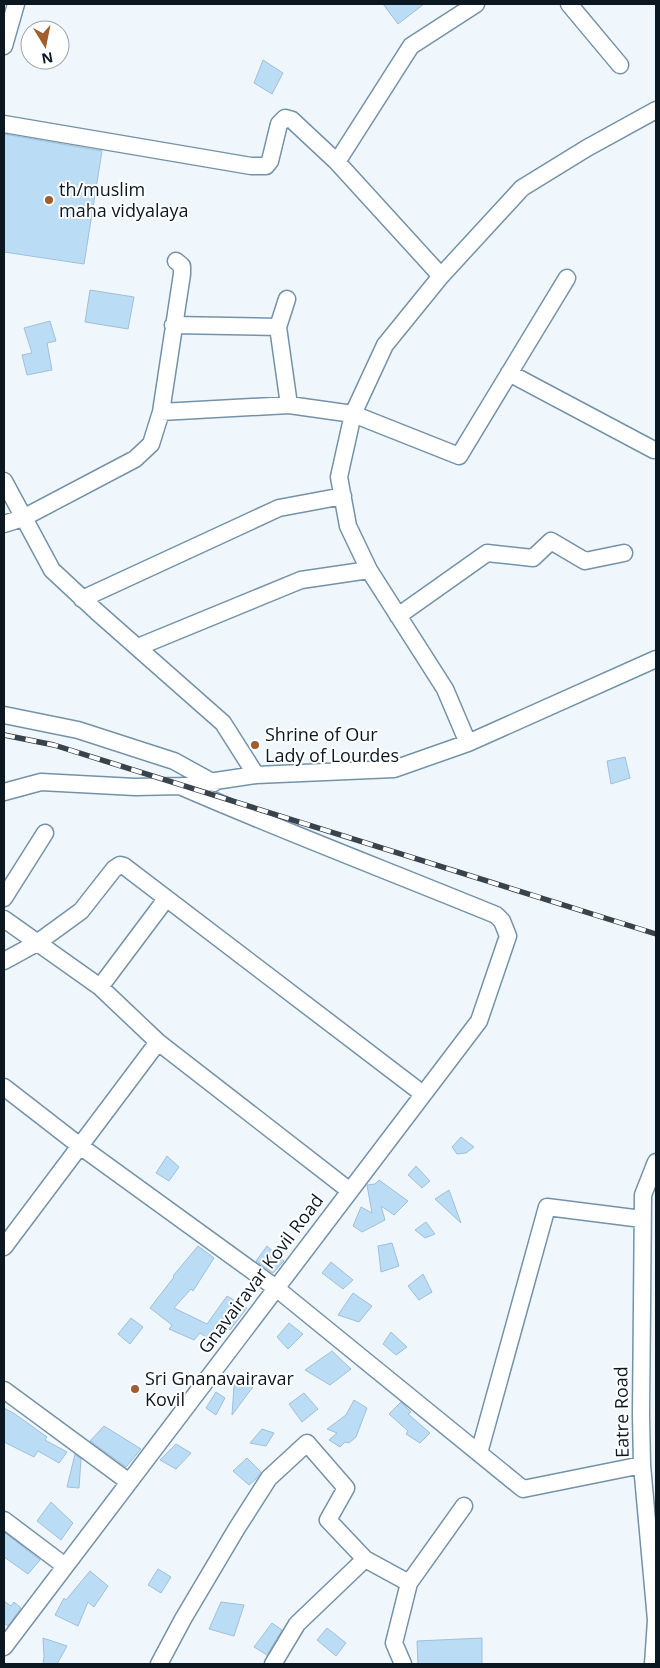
<svg xmlns="http://www.w3.org/2000/svg" width="660" height="1668" viewBox="0 0 660 1668" font-family="'Open Sans',sans-serif">
<style>
.building{fill:#bbdcf5;stroke:#a0c0d9}
.lines{fill:none;stroke-linecap:round;stroke-linejoin:round}
.street-casing{stroke:#7392a9;stroke-width:19}
.street{stroke:#fff;stroke-width:16}
.rail-casing{stroke:#38434c;stroke-width:5.5}
.rail{stroke:#fff;stroke-width:4;stroke-dasharray:11;stroke-linecap:butt}
.poi-dot{fill:#a15d2d;stroke:#fff;stroke-width:2}
.labels{text-anchor:middle;stroke-width:4;stroke-linejoin:round;paint-order:stroke}
.poi-label{font-size:18px;fill:#0c1821;stroke:#fff;text-anchor:start}
.street-label{font-size:18px;fill:#0c1821;stroke:#fff}
</style>
<rect width="100%" height="100%" fill="#f0f7fc"/>
<path class="building" d="M383,4H424L398,24Z
M263,60L283,73L272,94L254,83Z
M4,134L102,151L84,264L4,252Z
M90,290L134,297L128,329L85,322Z
M50,321L56,341L47,343L52,370L27,375L22,355L32,353L24,328Z
M625,757L630,778L611,784L607,761Z
M461,1137L474,1147L466,1153L457,1154L452,1147Z
M167,1156L179,1167L169,1181L156,1173Z
M416,1166L430,1181L422,1188L408,1175Z
M379,1180L408,1201L394,1215L381,1206L385,1220L362,1232L353,1226L361,1207L372,1213L367,1185L375,1184Z
M449,1190L461,1223L435,1199Z
M426,1222L435,1234L425,1238L415,1230Z
M392,1243L399,1266L381,1272L378,1246Z
M198,1246L214,1258L193,1291L191,1289L174,1308L207,1324L227,1296L247,1308L230,1330L226,1327L213,1342L200,1333L194,1340L169,1329L172,1325L150,1308L174,1277L173,1276Z
M267,1246L284,1261L273,1273L256,1261Z
M331,1262L353,1280L343,1289L322,1273Z
M423,1274L432,1292L419,1300L408,1286Z
M353,1293L372,1306L359,1322L338,1315Z
M131,1318L143,1327L130,1344L118,1334Z
M289,1323L303,1334L288,1349L277,1337Z
M391,1332L407,1347L396,1355L383,1344Z
M332,1351L351,1369L330,1385L305,1370Z
M243,1375L255,1384L232,1415L234,1386Z
M216,1392L225,1398L216,1415L206,1408Z
M304,1393L318,1409L302,1422L289,1404Z
M354,1400L367,1408L356,1437L349,1443L345,1442L340,1447L329,1440L337,1433L327,1429L346,1415Z
M401,1402L411,1412L408,1414L430,1433L420,1443L406,1434L408,1431L389,1414Z
M4,1408L15,1414L47,1437L45,1440L67,1452L59,1463L38,1451L34,1457L4,1442Z
M104,1426L141,1449L126,1467L90,1441Z
M262,1429L274,1433L266,1446L250,1443Z
M176,1444L191,1453L176,1469L160,1460Z
M75,1454L81,1459L79,1488L67,1487Z
M247,1458L261,1472L256,1479L249,1485L233,1471Z
M51,1502L73,1523L61,1540L37,1521Z
M4,1532L40,1560L28,1574L4,1557Z
M158,1569L171,1577L161,1593L148,1585Z
M90,1571L108,1586L94,1607L88,1602L78,1626L55,1615L64,1598L66,1600Z
M4,1601L11,1606L14,1602L21,1608L8,1626L4,1623Z
M221,1602L244,1605L234,1636L209,1629Z
M272,1623L282,1630L267,1655L254,1647Z
M327,1628L346,1643L336,1656L317,1640Z
M43,1638L67,1646L57,1664H43L44,1657Z
M482,1638V1664H418L417,1641Z"/>
<g class="lines">
<defs>
<path id="street" d="M569,4L620,65
M4,46L16,4
M4,124L251,166H266L270,161L279,124L285,118L292,120L337,162L441,276
M337,162L411,46L476,4
M287,299L278,327L289,405
M173,325L278,327
M509,373L654,450
M161,412L289,405L353,414L459,456L567,278
M4,481L52,570L96,611L223,723L256,775
M4,524L23,518L135,459L151,444L161,412L182,274V266L176,261
M82,599L279,508L343,496
M398,616L487,553L533,558L551,541L585,561L624,553
M138,647L301,580L369,570
M4,715L78,730L174,761L214,783
M468,743L656,659
M4,792L41,782L135,787L182,786L256,775L394,769L468,743L445,689L369,570L348,526L339,477L353,414L385,345L441,276L522,188L587,148L656,110
M4,898L45,833
M4,919L100,987L158,1042L350,1191
M4,961L37,943L81,911L114,869L120,865L124,866L423,1094
M100,987L166,899
M4,1087L80,1146L276,1288L523,1489L642,1465
M4,1247L158,1042
M4,1390L129,1482
M479,1453L547,1207L642,1219
M4,1520L65,1566
M4,1647L479,1021L508,936L502,921L496,915C391,872 286,832 182,787
M159,1664L183,1619L237,1528L269,1478L307,1443L346,1488L328,1520L365,1559
M273,1664L297,1624L365,1559L409,1583
M403,1664L394,1643L409,1583L464,1506
M653,1664L656,1620L642,1465L641,1415L643,1195L656,1162"/>
</defs>
<use href="#street" class="street-casing"/>
<use href="#street" class="street"/>
<defs>
<path id="rail" d="M4,735L54,745L656,934"/>
</defs>
<use href="#rail" class="rail-casing"/>
<use href="#rail" class="rail"/>
</g>
<g class="poi-dot">
<circle cx="49" cy="200" r="5"/>
<circle cx="255" cy="745" r="5"/>
<circle cx="135" cy="1389" r="5"/>
</g>
<g class="labels">
<g class="poi-label">
<text x="59" y="196">th/muslim<tspan x="59" dy="21">maha vidyalaya</tspan></text>
<text x="265" y="741">Shrine of Our<tspan x="265" dy="21">Lady of Lourdes</tspan></text>
<text x="145" y="1385">Sri Gnanavairavar<tspan x="145" dy="21">Kovil</tspan></text>
</g>
<g class="street-label">
<text transform="translate(261 1274) rotate(-53)" y="6">Gnavairavar Kovil Road</text>
<text transform="translate(622 1412) rotate(-91)" y="6">Eatre Road</text>
</g>
</g>
<rect width="660" height="1668" fill="none" stroke="#0c1821" stroke-width="10"/>
<g transform="translate(45 45) rotate(170)"><circle r="24" fill="#ffffff" stroke="#9ea3a6"/>
<path d="M0-4L9 19L0 12L-9 19Z" fill="#a15d2d"/>
<text y="-8" font-size="14" font-weight="bold" text-anchor="middle" fill="#0c1821">N</text>
</g>
</svg>
